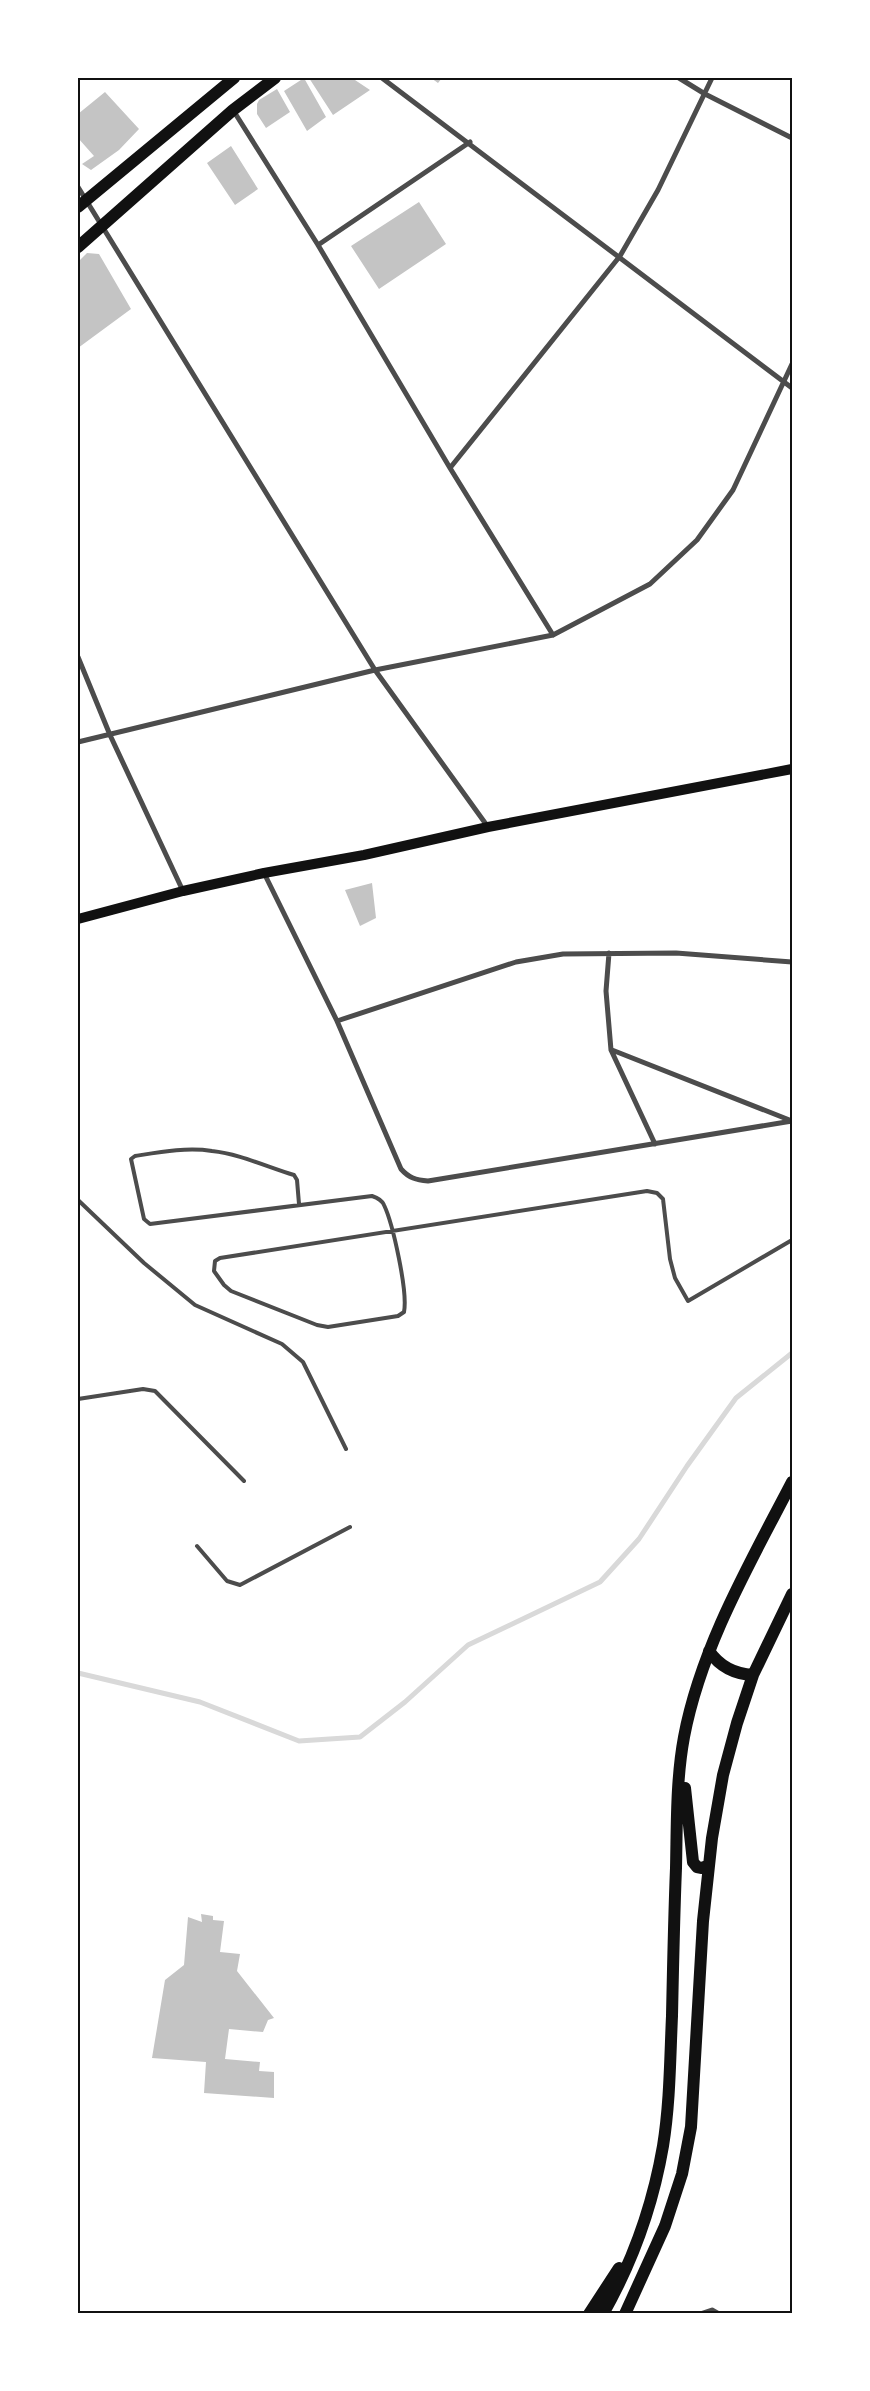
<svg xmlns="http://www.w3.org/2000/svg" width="870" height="2391" viewBox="0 0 870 2391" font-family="Figtree,sans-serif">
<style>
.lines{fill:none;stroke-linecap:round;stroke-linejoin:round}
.stream{stroke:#d9d9d9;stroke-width:5}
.building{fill:#c4c4c4}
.service{stroke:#4c4c4c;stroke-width:4}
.minor{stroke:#4c4c4c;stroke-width:5}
.secondary{stroke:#111;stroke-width:10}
.primary{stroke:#111;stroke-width:12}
.neatline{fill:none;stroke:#111;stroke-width:2}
</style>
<rect width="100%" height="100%" fill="#fff"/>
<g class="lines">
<path class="stream" d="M78,1673L200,1702L299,1741L360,1737L405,1702L468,1645L600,1582L639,1539L687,1466L736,1398L792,1353"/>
</g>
<path class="building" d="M304,78L326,117L307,131L284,91Z
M309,78H352L370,90L333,115Z
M431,78H442L438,83Z
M277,89L290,112L266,128L257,114V104L259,100Z
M105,92L139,129L119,150L91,170L82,164L94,156L78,138V114Z
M231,146L258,189L235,205L207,163Z
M419,202L446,244L379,289L351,246Z
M87,253L99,254L131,309L78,348V262Z
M372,883L376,918L360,926L345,890Z
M201,1914L213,1916V1920L224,1921L220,1952L240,1954L237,1971L274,2018L268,2020L263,2032L229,2029L225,2059L260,2062L259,2071L274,2072V2098L204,2093L206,2062L152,2058L165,1980L184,1965L188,1917L202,1922Z"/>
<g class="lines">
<path class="service" d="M78,1200L144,1263L195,1305L282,1344L303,1362L346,1449
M299,1204L297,1180L294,1175C267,1167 240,1154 212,1151C187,1147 160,1152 135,1156L131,1159L144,1219L150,1224L372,1196C378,1198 382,1200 384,1205C393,1224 408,1292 404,1312L398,1316L328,1327L317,1325L231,1291L224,1285L214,1271L215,1261L220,1258L647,1191L657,1193L663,1199L670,1259L675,1278L688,1301L792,1240
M78,1399L143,1389L155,1391L244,1481
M197,1546L227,1581L240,1585L350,1527"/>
<path class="minor" d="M382,78L792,388
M679,78L705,94L792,138
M233,110L318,245L450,468L553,635
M78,187L375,670L488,827
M318,245L470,142
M450,468L620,256L658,190L712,78
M78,657L110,735L183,891
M78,742L375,670L553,635L650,584L697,540L733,490L792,364
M264,873L337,1021L401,1169C409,1178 416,1180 428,1181L792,1121
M609,953L606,991L611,1050L655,1144
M337,1021L516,962L563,954L676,953L792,962
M612,1050L792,1121
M700,2314L712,2310L719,2314"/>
<path class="secondary" d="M78,919L183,891L264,873L364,855L488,827L792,769"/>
<path class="primary" d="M78,207L234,78
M78,247L233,110L275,78
M709,1651C720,1667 734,1674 753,1675
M685,1788L693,1862L697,1867L702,1868L709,1865
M589,2314L619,2268
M603,2314C632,2263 653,2204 663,2146C670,2103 670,2059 672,2016C673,1967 674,1917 676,1868C677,1825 676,1780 684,1737C701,1647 750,1563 792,1482
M625,2314L665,2226L682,2174L691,2127L703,1921L712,1838L723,1775L737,1723L753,1675L792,1594"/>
</g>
<rect width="870" height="2391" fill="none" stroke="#ffffff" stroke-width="158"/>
<rect x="79" y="79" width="712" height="2233" class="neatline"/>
</svg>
